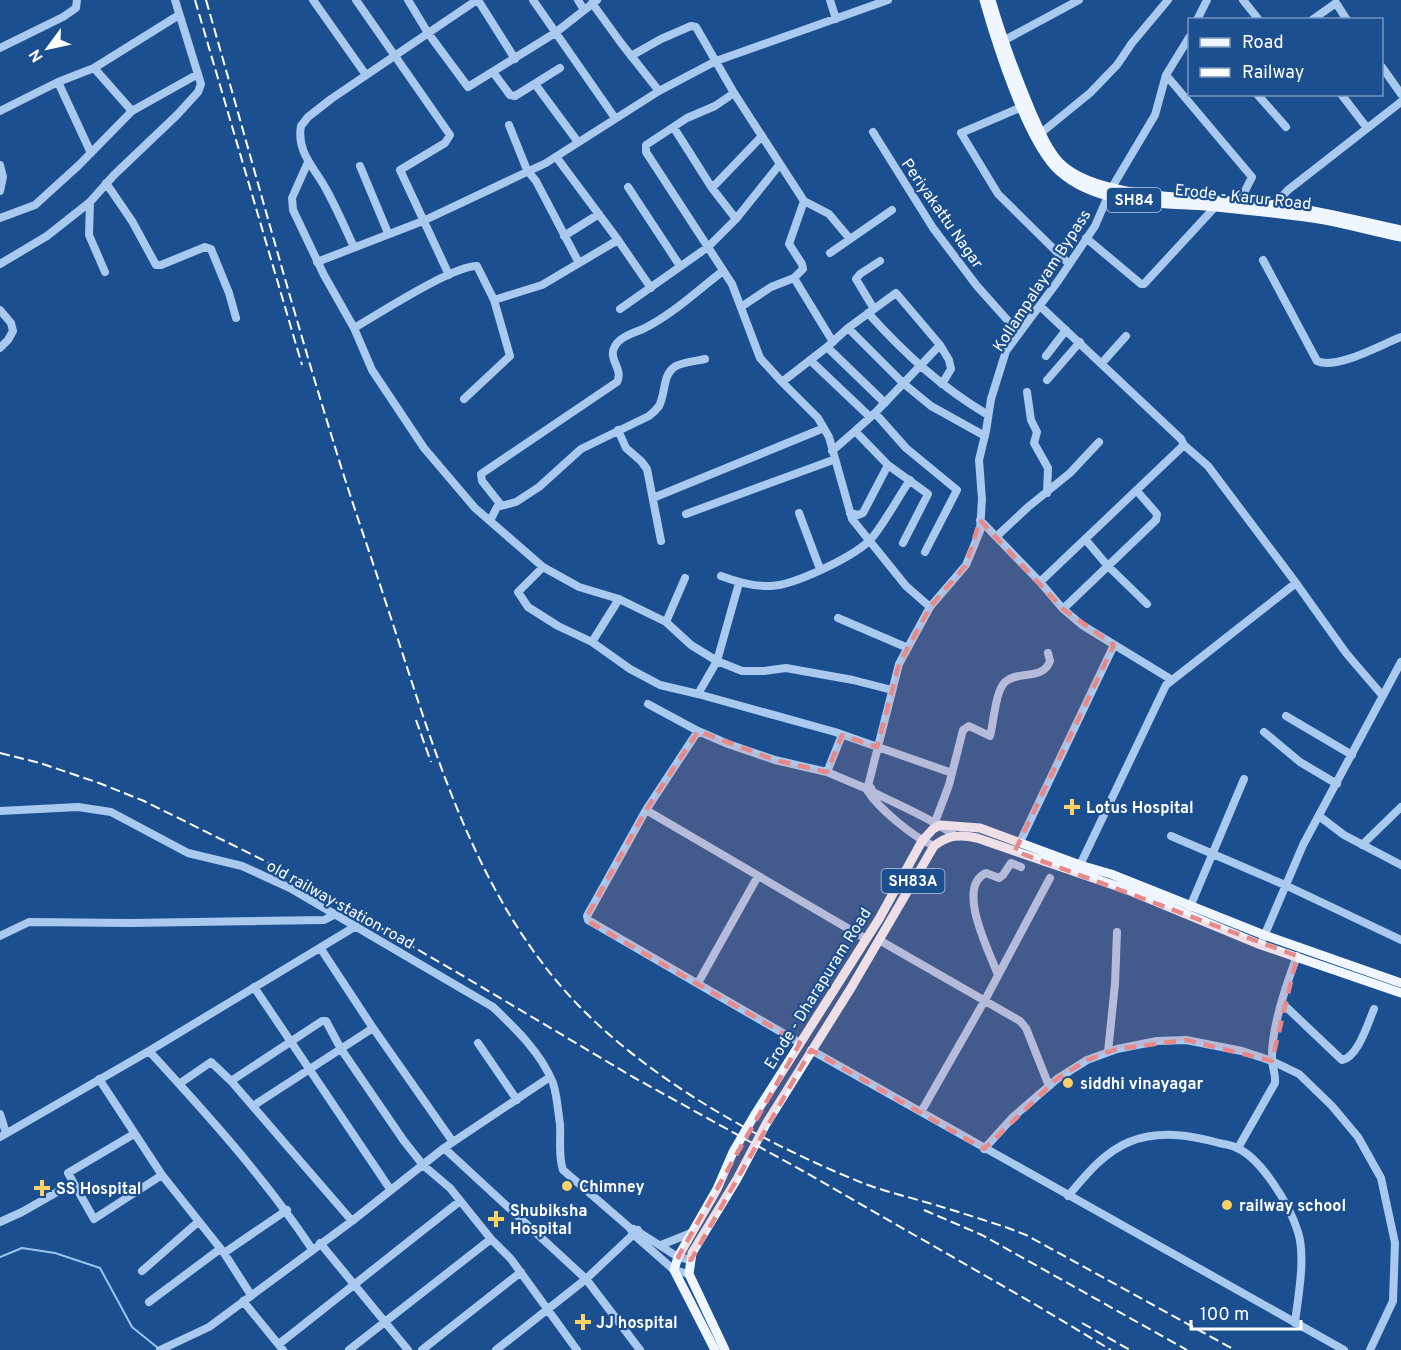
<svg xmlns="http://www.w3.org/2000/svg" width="1401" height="1350" viewBox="0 0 1401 1350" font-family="Overpass,sans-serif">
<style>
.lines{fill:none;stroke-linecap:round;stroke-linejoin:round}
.stream{stroke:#9cc4f0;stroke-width:2}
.minor{stroke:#a9c9ee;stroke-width:8}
.major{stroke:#f0f6ff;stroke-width:9}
.rail{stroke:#fff;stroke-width:2;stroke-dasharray:10 4.5;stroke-linecap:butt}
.marked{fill:#e88989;fill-opacity:0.2;stroke:#e88989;stroke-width:4.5;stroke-dasharray:12 8;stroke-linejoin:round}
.poi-dot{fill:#ffd166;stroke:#1b4f8f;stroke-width:2}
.labels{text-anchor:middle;stroke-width:4.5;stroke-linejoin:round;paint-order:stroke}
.shield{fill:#1b4f8f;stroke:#bbcadd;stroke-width:1.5}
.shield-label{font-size:15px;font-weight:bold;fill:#fff}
.street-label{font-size:16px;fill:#fff;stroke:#1b4f8f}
.poi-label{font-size:16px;font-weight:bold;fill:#fff;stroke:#1b4f8f;text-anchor:start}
</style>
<rect width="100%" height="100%" fill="#1b4f8f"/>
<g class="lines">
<path class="stream" d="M0,1257L22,1248L55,1253L100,1268L132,1327L158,1348"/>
<path class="minor" d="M313,0L366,75
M356,0L450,135L445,143L400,170L449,275
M408,0L428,33L468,87L555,33L597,0
M478,0L515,59
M533,0L615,118
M578,0L584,10
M830,0L836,19
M1243,0L1259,20
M592,3L621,43L659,91
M1197,20L1207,0
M1312,20L1336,3L1347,20
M1001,42L1079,0
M0,48L63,17L76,8L77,0
M631,56L661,39L691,26L696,27L734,93L804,201L829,214L850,239
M1382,67L1401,94
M94,68L132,111
M493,72L510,95L515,96L560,68
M1166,75L1252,177L1240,201
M58,82L91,153
M535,84L578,142
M734,93L715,106L687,118L649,143L646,145V152L732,284L760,358L782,382
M1257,94L1286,127
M1341,94L1367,128
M1022,107L961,133L998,194L1069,264
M0,111L58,82L94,68L179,15
M509,125L527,170L536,181L579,263
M674,128L712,188L736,219
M873,132L933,228L977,286L1019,333
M1041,133L1090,93L1117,65L1132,43L1168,0
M557,158L618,240L651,288
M308,162L292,198L293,210L324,275L354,328L372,370L424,448L475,508L543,567
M0,165L3,177L0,191
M360,166L388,233
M106,183L132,221L156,265H161L205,247L211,249L229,293L236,318
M628,187L680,266
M712,188L762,136
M90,202L89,235L105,272
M1274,205L1288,190L1401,102
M0,218L35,205L79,165L132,111L198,74
M564,236L599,214
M1086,238L1141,284H1144L1215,207
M354,247C345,228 337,209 327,191C316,169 296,153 301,126L308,117L331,99L477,0
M830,253L892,210
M1263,260L1317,361C1337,370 1380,345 1401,337
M317,262L423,221L546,163L659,91L716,61L888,0
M0,264L47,236L90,202L114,175L177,115L198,92L201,84L175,0
M794,278L833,342
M494,300L542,285L618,240
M1040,306L1181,439L1184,445L1040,582
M741,307L771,287L794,278L803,269L802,264L789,244L804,201
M620,309L708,247L736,219L780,164
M874,309L856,279L860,274L880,261
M0,310L11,323L13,331L8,340L0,348
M868,313C905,354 941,387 988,415
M354,328C380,313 452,266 477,266L494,300L510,356L464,399
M848,328L903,383L931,406L985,436
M827,347L885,403
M1046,356L1066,330
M810,360L870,417
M1102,363L1126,336
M1047,380L1080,342
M1027,392L1031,420L1037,432L1034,443L1048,468L1047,493
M875,413L906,448L957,490L925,552
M618,430L626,448L641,461L647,469L661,541
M1184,445L1208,466L1296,583
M832,451L855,431
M653,498L824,428
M501,505L482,481L481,474L617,382C624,369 607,359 615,346C620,337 633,333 643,329C672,315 698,290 723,271
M799,513L820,569
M850,513L858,515L863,513L888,465
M686,514L833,460
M980,520L1040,582L1063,609L1082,625L1172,680
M490,521L497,507L516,502L539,487L581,449L649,416C653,413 656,410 659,406C666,393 662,374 676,366C684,362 696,361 705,359
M997,536L1028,507L1070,473L1099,442
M1085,539L1107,565L1147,604
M903,543L928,494L888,465L855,431L875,413L940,345
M721,576C737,582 754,587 771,586C795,585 850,558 868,542C879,533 900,494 910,480
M930,607L906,586L852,519L829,437L818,418L782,382L827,347L848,328L896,293L940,345L949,360L951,369L942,384
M1063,609L1156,520L1157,514L1137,491
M838,618L908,648
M666,622L685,578
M592,642L619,599
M892,690L853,680L786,668L764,671H742L717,661L691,645L666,622L619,599L579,587L543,567L518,592L528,607L558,626L592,642L630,669L660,685L698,694L835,732L952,773
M698,694L717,661L739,583
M648,704L698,731L728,744L775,760L827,772L872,791
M1286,716L1352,755
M1264,732L1300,762L1337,784
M827,772L842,735
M871,788L873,792C900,806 929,817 954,835
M646,810L698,731
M0,811L78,807L111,812L188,853L242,866L290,888L493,1007C516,1029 541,1053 553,1083C557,1095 558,1111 560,1124C561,1139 558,1156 563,1170L630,1228L633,1234L674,1270L689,1274
M1319,816L1344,835L1401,865
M935,822L949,785L963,730L969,726L990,736C994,722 995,692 1005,682C1018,670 1043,681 1050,661L1048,653
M1171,836L1285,885L1401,940
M1020,842L1114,645
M1362,845L1401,807
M934,846C913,837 879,809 867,790L899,664L930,607L966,565L980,531L982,499L979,460L986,431L991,399L1006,351L1058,281L1095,226L1111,189L1155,115L1166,75L1190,36
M1080,865L1166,685L1296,583L1346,653L1382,695
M1190,907L1244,779
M0,936L29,922L131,923L324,920L334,915
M879,940L1020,1021L1026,1028L1049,1086
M1262,941L1303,845L1401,662
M321,949L373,1028L453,1142
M998,975C990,953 955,887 986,873L999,878L1003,875L1011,863L1021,867
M698,983L758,876
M254,987L390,1189
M1282,1003L1342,1060C1358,1057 1368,1023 1374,1009
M478,1043L517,1100
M800,1043L588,920L587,916L646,810L866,939
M811,1050L1344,1350
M149,1051C206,1113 265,1178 312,1249
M1108,1052L1115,984L1117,932
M99,1079L162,1175L224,1253L251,1295
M231,1081L322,1021H326L341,1049L404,1141L423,1165L450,1188L491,1239L511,1259L577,1350
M179,1084L211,1062L231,1081L352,1221
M253,1106L373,1028
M921,1112L985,1000L1050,878
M0,1114L6,1133
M134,1134L68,1173L94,1219L162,1175
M0,1137L149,1051L356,926
M444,1148L586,1279L640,1350
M1238,1148L1275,1083C1276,1074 1272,1067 1272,1059C1271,1028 1286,985 1297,956
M984,1149L1013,1117L1057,1079L1087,1060L1117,1049L1157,1041L1186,1040L1242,1051L1272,1061L1299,1074L1332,1106L1358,1137L1381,1178L1395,1243L1393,1301L1370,1350
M1068,1196C1086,1175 1103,1153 1129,1142C1159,1130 1190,1135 1219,1143C1225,1144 1232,1145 1237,1148C1262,1159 1290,1206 1298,1232C1306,1258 1298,1296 1295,1323
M0,1222L22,1212L73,1183
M634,1229L678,1257L691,1260
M320,1243L408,1350
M661,1245L691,1233
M224,1253L287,1210
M142,1271L198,1222
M243,1301L283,1350
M149,1302L220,1249
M279,1344L460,1201
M160,1350L209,1327L352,1221L444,1148L550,1077
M349,1350L491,1239
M422,1350L521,1272
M496,1350L586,1279L638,1230"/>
<path class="major" d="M984,0C996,42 1027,142 1059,171C1100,208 1164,202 1216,207C1252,211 1289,214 1325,220C1351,225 1376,232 1401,237
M991,0C1002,38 1016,75 1031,111C1039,129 1047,149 1060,163C1098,202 1213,197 1267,204C1312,209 1357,220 1401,230
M715,1350L674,1270L678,1257L717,1189L733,1152L754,1116L879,919L922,841L933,829L940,825L980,828L1080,865L1111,874L1264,935L1401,983
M725,1350L689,1274L692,1253L737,1179L766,1124L851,988L934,846C948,835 960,834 977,838L1128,890L1261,945L1401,993"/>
<path class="rail" d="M195,0L302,365
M206,0C249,149 289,299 335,447C350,497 368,547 384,597C432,740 471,894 579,1006C654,1083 765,1144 865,1184C884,1191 905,1196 925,1202C953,1210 981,1219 1008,1228L1026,1235L1235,1350
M416,720L431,762
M0,753L40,763L99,783L144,801L265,861L453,970L633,1077L803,1171L1031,1302L1111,1350
M924,1210L982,1235L1187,1350
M1082,1323L1130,1350"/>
</g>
<path class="marked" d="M980,520L1063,609L1114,645L1015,851L1297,956L1272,1061L1186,1040L1117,1049L1087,1060L1057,1079L984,1149L811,1050L691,1260L678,1257L800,1043L591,923L587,916L646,810L698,731L775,760L827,772L842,735L877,747L899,664L930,607L966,565Z"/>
<g class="poi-dot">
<path d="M1069 798h6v6h6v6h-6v6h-6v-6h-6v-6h6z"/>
<circle cx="1068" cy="1083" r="6"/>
<circle cx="567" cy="1186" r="6"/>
<path d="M39 1179h6v6h6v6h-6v6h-6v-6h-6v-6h6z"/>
<circle cx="1227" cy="1205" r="6"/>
<path d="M493 1210h6v6h6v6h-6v6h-6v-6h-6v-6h6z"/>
<path d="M580 1313h6v6h6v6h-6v6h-6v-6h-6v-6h6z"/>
</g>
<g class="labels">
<g class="shield">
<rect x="1107" y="188" width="54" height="24" rx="4.5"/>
<rect x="881.5" y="869" width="63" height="24" rx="4.5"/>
</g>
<g class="shield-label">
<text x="1134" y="205">SH84</text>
<text x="913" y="886">SH83A</text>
</g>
<g class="street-label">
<text transform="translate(1243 196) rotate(6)" y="6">Erode - Karur Road</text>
<text transform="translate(943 213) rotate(55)" y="6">Periyakattu Nagar</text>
<text transform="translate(1041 280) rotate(-57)" y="6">Kollampalayam Bypass</text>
<text transform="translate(341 904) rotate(29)" y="6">old railway station road</text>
<text transform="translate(817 988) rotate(-58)" y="6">Erode - Dharapuram Road</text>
</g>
<g class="poi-label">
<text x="1086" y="813">Lotus Hospital</text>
<text x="1080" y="1089">siddhi vinayagar</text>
<text x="579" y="1192">Chimney</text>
<text x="56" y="1194">SS Hospital</text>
<text x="1239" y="1211">railway school</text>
<text x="510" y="1216">Shubiksha<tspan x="510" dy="18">Hospital</tspan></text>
<text x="596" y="1328">JJ hospital</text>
</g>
</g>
<rect x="1188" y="18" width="195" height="78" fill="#1b4f8f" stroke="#7695bc" stroke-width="1.5"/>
<rect x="1200" y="38" width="30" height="9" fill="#f0f6ff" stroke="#7695bc" stroke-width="1.5"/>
<text x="1242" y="48" font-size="18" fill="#ffffff">Road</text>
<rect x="1200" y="68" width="30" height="9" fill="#ffffff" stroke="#7695bc" stroke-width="1.5"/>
<text x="1242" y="78" font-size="18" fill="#ffffff">Railway</text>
<g transform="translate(48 48) rotate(237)" stroke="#1b4f8f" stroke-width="4.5" paint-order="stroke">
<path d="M0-4.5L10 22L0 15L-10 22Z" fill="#ffffff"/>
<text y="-9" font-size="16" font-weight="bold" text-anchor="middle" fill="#ffffff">N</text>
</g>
<path d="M1191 1320v9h110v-9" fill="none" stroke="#ffffff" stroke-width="3"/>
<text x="1200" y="1320" font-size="18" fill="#ffffff" stroke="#1b4f8f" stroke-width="4.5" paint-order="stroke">100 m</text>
</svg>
